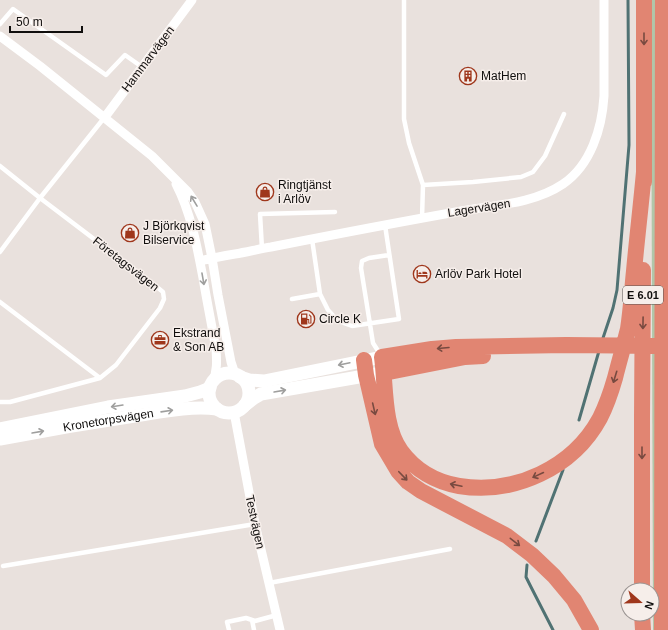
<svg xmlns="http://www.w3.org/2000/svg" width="668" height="630" viewBox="0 0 668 630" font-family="Helvetica,sans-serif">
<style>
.green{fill:#b1c6a9}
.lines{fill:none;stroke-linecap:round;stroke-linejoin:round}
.stream{stroke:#507273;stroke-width:3}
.service{stroke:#fff;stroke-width:4.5}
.minor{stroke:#fff;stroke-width:9}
.secondary{stroke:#fff;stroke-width:13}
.motorway{stroke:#e18572;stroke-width:16}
.oneway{stroke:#784a40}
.oneway2{stroke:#9f9f9e}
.labels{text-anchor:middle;stroke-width:3;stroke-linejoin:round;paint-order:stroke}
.shield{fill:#f6eeea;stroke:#55514f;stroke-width:1}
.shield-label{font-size:11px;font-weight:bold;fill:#100e0d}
.street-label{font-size:12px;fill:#100e0d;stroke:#f6eeea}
.poi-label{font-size:12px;fill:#100e0d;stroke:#f6eeea;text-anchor:start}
</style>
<rect width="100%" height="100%" fill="#e9e1dd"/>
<path class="green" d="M651,0H657L659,630H653Z"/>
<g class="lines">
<path class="stream" d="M602,341L613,308L617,290L629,145L628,0
M579,420L599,351
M536,541L563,470
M527,565L526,577L531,587L553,630"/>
<path class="service" d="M404,0V119L409,143L423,185L422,218
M0,24L13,9L106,75L125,55L142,67
M0,166L40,198L152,283L163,292L164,299L160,308L116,365L100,378L10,402H0
M423,185L473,182L521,177L533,172L545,156L564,114
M312,239L320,294L328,310L338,321L352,326L399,319L385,225
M262,249L260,214L335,212
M0,252L40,198L104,118
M292,299L320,294
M0,302L100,378
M380,354L373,343L361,268L362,261L369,258L389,255
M3,566L255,524
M269,583L450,549
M252,620L254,630
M229,630L227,622L246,618L255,621L277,615"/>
<path class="minor" d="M0,36L40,66L152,156L188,192L195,202L205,224L212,258L218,295L231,362L235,374
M105,117L192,0
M176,184C191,213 197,246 203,278C207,302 212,326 216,350C217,362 217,370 213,382
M200,261C212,258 223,256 235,254C247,252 259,249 271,247C332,235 394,223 456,212C491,205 532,205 563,184C591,165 602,128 604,96V0
M234,412L255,524L280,630"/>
<g class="secondary">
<circle cx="229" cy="393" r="20"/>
<path d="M240,377L249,380L264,381L382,357"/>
<path d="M245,405L254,398L261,394L376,374"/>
<path d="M0,429L108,407L185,396L200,392L210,388"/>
<path id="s1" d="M0,439C47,430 94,422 141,415C166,411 192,406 217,409"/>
</g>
<path class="motorway" d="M644,172C641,205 637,238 634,271C632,290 631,310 628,329C624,345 619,362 615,378C611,392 606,406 600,418C573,468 514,495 459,486C436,482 415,470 401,451C383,426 386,387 382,357L432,349L456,347L566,345L668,346
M644,182V0
M364,360L366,375L382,444L398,471L408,482L421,491L507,536L532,555L554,576L574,600L591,630
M384,373L465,357L483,356
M642,590V417L643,270
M642,614L643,630
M662,630L663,0"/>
</g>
<defs><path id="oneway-shaft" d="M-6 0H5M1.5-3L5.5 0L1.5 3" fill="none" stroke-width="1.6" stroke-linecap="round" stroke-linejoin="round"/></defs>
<g class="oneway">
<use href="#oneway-shaft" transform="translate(644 39) rotate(90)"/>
<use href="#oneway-shaft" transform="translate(643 323) rotate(91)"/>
<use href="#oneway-shaft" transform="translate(443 348) rotate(175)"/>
<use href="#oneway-shaft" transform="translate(615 377) rotate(107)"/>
<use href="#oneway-shaft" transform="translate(374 409) rotate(77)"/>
<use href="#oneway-shaft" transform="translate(642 453) rotate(90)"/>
<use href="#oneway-shaft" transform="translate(538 475) rotate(155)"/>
<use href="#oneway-shaft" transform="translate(403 476) rotate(46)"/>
<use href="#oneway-shaft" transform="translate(456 485) rotate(-168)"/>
<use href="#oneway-shaft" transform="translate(515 542) rotate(38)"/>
</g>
<g class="oneway2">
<use href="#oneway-shaft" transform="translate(194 201) rotate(-121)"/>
<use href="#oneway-shaft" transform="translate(203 279) rotate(80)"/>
<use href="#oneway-shaft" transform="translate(344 364) rotate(168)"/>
<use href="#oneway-shaft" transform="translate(280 391) rotate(-10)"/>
<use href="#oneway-shaft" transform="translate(117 406) rotate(171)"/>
<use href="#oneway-shaft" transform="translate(167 411) rotate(-8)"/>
<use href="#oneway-shaft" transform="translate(38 432) rotate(-10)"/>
</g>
<defs>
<symbol id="building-ring" viewBox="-11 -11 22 22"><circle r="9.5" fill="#f6eeea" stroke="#9f371c" stroke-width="1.5"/><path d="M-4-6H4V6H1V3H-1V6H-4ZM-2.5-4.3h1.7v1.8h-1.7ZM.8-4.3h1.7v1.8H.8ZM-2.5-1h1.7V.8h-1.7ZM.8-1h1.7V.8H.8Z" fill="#9f371c"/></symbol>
<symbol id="shop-ring" viewBox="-11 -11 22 22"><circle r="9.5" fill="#f6eeea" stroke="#9f371c" stroke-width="1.5"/><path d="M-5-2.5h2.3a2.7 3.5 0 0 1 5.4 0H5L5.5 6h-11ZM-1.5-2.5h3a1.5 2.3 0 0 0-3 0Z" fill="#9f371c"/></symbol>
<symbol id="hotel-ring" viewBox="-11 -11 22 22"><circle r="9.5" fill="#f6eeea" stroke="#9f371c" stroke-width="1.5"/><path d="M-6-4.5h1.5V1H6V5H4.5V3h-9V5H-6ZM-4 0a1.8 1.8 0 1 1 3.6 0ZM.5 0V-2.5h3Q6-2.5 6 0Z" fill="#9f371c"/></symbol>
<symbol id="fuel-ring" viewBox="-11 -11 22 22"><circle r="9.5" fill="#f6eeea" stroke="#9f371c" stroke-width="1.5"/><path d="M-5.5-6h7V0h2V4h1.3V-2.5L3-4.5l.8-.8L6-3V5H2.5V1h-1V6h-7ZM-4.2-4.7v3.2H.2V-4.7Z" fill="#9f371c"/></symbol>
<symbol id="office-ring" viewBox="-11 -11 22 22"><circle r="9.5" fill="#f6eeea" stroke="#9f371c" stroke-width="1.5"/><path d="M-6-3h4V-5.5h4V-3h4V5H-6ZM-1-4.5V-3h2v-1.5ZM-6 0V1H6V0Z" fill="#9f371c"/></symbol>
</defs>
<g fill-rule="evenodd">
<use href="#building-ring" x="458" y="66" width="20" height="20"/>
<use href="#shop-ring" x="255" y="182" width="20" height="20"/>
<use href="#shop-ring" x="120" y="223" width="20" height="20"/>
<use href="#hotel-ring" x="412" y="264" width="20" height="20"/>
<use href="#fuel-ring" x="296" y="309" width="20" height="20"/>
<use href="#office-ring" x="150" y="330" width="20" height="20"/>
</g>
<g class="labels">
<rect class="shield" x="623" y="286" width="40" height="18" rx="3"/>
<g class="shield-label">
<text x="643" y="299">E 6.01</text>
</g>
<g class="street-label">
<text transform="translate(148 59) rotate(-53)" y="4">Hammarvägen</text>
<text transform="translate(479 208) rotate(-9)" y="4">Lagervägen</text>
<text transform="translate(126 264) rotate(38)" y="4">Företagsvägen</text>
<text dy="4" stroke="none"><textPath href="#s1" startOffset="110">Kronetorpsvägen</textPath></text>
<text transform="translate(255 522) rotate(78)" y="4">Testvägen</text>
</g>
<g class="poi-label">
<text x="481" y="80">MatHem</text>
<text x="278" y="189">Ringtjänst<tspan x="278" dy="14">i Arlöv</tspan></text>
<text x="143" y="230">J Björkqvist<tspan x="143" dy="14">Bilservice</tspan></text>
<text x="435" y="278">Arlöv Park Hotel</text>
<text x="319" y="323">Circle K</text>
<text x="173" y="337">Ekstrand<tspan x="173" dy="14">&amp; Son AB</tspan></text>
</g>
</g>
<g transform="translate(640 602) rotate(110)"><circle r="19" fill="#f6eeea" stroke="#9a9492"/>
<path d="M0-3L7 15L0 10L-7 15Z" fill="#9f371c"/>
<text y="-6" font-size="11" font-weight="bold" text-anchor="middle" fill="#100e0d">N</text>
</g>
<path d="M10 26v6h72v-6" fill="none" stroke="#100e0d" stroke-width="2"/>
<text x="16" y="26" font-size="12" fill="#100e0d" stroke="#f6eeea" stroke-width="3" paint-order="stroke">50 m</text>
</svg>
